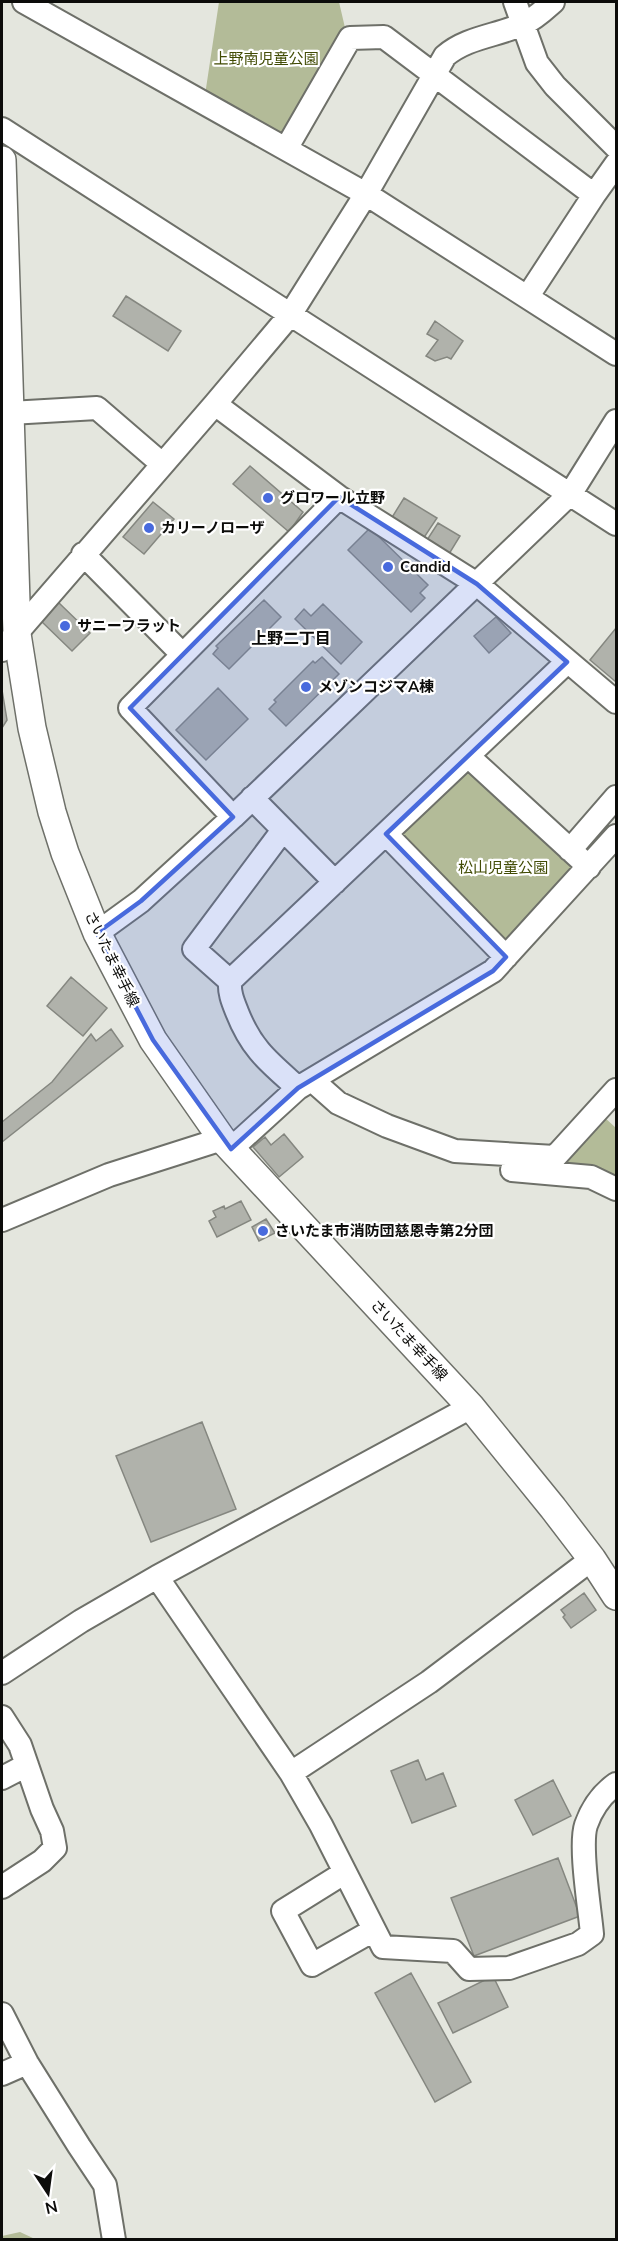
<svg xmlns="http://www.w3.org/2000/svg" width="618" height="2241" viewBox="0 0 618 2241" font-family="Mulish,'Noto Sans JP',sans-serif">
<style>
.green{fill:#b3bb98}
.building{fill:#b0b2ab;stroke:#858780;stroke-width:1.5}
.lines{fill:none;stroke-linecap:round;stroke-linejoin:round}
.minor-casing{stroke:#6e7069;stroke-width:26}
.major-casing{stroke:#6e7069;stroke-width:30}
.minor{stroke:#fff;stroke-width:22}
.major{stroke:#fff;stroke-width:27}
.marked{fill:#486add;fill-opacity:0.2;stroke:#486add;stroke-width:4.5;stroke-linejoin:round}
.poi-dot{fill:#486add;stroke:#fff;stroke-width:2}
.labels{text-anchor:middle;stroke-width:4.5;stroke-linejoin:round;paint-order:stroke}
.park-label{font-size:15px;fill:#424c05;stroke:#fff}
.poi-label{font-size:15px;font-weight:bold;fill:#0c0c0a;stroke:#fff;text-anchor:start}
.street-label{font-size:15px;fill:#0c0c0a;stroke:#fff}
.neighbourhood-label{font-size:16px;font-weight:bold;fill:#0c0c0a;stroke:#fff}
</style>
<rect width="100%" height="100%" fill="#e4e6de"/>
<path class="green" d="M219,2H339L346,32L285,135L278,137L205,95Z
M472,768L576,868L512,939L502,942L401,840V832Z
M604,1117L616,1128V1182L555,1164Z
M20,2232L35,2239H2V2236Z"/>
<path class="building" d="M126,296L181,331L168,351L113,316Z
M435,321L463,341L451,359L447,357L435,361L426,356L438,340L427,334Z
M250,466L303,512L289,532L233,484Z
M404,498L437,518L423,539L391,519Z
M153,502L174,519L144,554L123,537Z
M438,523L460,536L449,554L427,540Z
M370,528L428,585L420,593L425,598L411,612L348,550Z
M264,600L281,617L229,669L213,654L218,648L216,646Z
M58,602L90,633L72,651L40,620Z
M323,604L362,642L341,664L295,619L304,609L311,616Z
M496,617L511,633L489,653L474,636Z
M616,628V682L590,660Z
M322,657L339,674L286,726L269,709L276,702L274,700L313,661L315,663Z
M218,688L248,719L206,760L176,730Z
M2,690L7,720L2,728Z
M71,977L107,1008L83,1036L47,1006Z
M111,1029L123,1046L2,1142V1122L52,1082L91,1034L96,1041Z
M284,1134L303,1157L279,1177L253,1147L265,1137L271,1145Z
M241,1201L251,1220L217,1237L209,1221L216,1217L213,1211L224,1206L225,1209Z
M266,1219L275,1233L259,1241L252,1227Z
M202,1422L236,1509L151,1542L116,1456Z
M584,1593L596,1610L571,1628L563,1617L565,1615L561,1610Z
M418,1760L426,1780L443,1773L456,1806L412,1823L391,1771Z
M553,1780L571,1816L533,1835L515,1800Z
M558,1858L580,1916L474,1956L451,1898Z
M411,1973L471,2082L435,2102L375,1993Z
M493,1976L508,2007L453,2033L438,2003Z"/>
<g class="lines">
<defs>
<path id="minor" d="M24,2L366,194L616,354
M515,2L537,63L555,86L616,147
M2,129L616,524
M286,149L350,38L384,37L594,195
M528,296L594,195L616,164
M215,404L339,497L477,584L616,702
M10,413L97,408L162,464
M83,554L182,654
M2,650L215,404L290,315L366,194L445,56C467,37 497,36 523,24C535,19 544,10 553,2
M468,756L589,867
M252,798L335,882
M233,817L130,708L339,497
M386,834L506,957
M570,850L616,797
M97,933L141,901L233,817L571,493L616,421
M230,981L194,949L283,830
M312,1080L338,1103L387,1126L455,1151L555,1157L616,1090
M298,1088C269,1062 252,1050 237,1012C233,1002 229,993 230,981L567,662
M231,1149L298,1088L493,971L616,836
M512,1170L591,1177L616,1189
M2,1220L109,1175L222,1139
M157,1577L291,1773L321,1825L383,1947L453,1951L469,1969L509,1968L578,1944L592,1934C590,1910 579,1846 586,1825C592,1808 602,1794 616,1784
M2,1673L81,1621L157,1577L471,1407
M2,1717L20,1745L42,1809L52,1831L55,1848L42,1861L2,1887
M291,1773L429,1682L592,1559
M2,1778L27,1765
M344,1873L283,1911L312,1965L374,1930
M2,2014L27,2063L79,2146L105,2185L114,2240
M2,2074L27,2063"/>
<path id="major" d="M2,160L17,634L32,728L52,812L65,853L97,933L153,1040L222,1139L471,1407L553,1508L592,1559L616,1596"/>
</defs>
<use href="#minor" class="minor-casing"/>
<use href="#major" class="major-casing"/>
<use href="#minor" class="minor"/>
<use href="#major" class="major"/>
</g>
<path class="marked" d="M339,497L477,584L567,662L386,834L506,957L493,971L298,1088L231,1149L153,1040L97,933L141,901L233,817L130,708Z"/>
<g class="poi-dot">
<circle cx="268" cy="498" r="6"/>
<circle cx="149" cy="528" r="6"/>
<circle cx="388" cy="567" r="6"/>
<circle cx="65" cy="626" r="6"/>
<circle cx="306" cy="687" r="6"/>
<circle cx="263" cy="1231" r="6"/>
</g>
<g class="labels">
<g class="park-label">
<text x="266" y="64">上野南児童公園</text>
<text x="503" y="873">松山児童公園</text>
</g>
<g class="poi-label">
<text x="280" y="503">グロワール立野</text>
<text x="161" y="533">カリーノローザ</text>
<text x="400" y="572">Candid</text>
<text x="77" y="631">サニーフラット</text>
<text x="318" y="692">メゾンコジマA棟</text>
<text x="275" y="1236">さいたま市消防団慈恩寺第2分団</text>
</g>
<g class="street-label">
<text transform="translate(112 959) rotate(64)" y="5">さいたま幸手線</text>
<text transform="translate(409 1340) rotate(47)" y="5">さいたま幸手線</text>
</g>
<g class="neighbourhood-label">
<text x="291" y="644">上野二丁目</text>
</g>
</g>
<rect width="618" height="2241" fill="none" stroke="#0c0c0a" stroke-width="6"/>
<g transform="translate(48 2193) rotate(167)" stroke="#ffffff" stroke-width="4.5" paint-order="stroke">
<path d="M0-4.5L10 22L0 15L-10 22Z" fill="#0c0c0a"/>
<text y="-9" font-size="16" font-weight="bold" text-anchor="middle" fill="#0c0c0a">N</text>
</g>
</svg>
